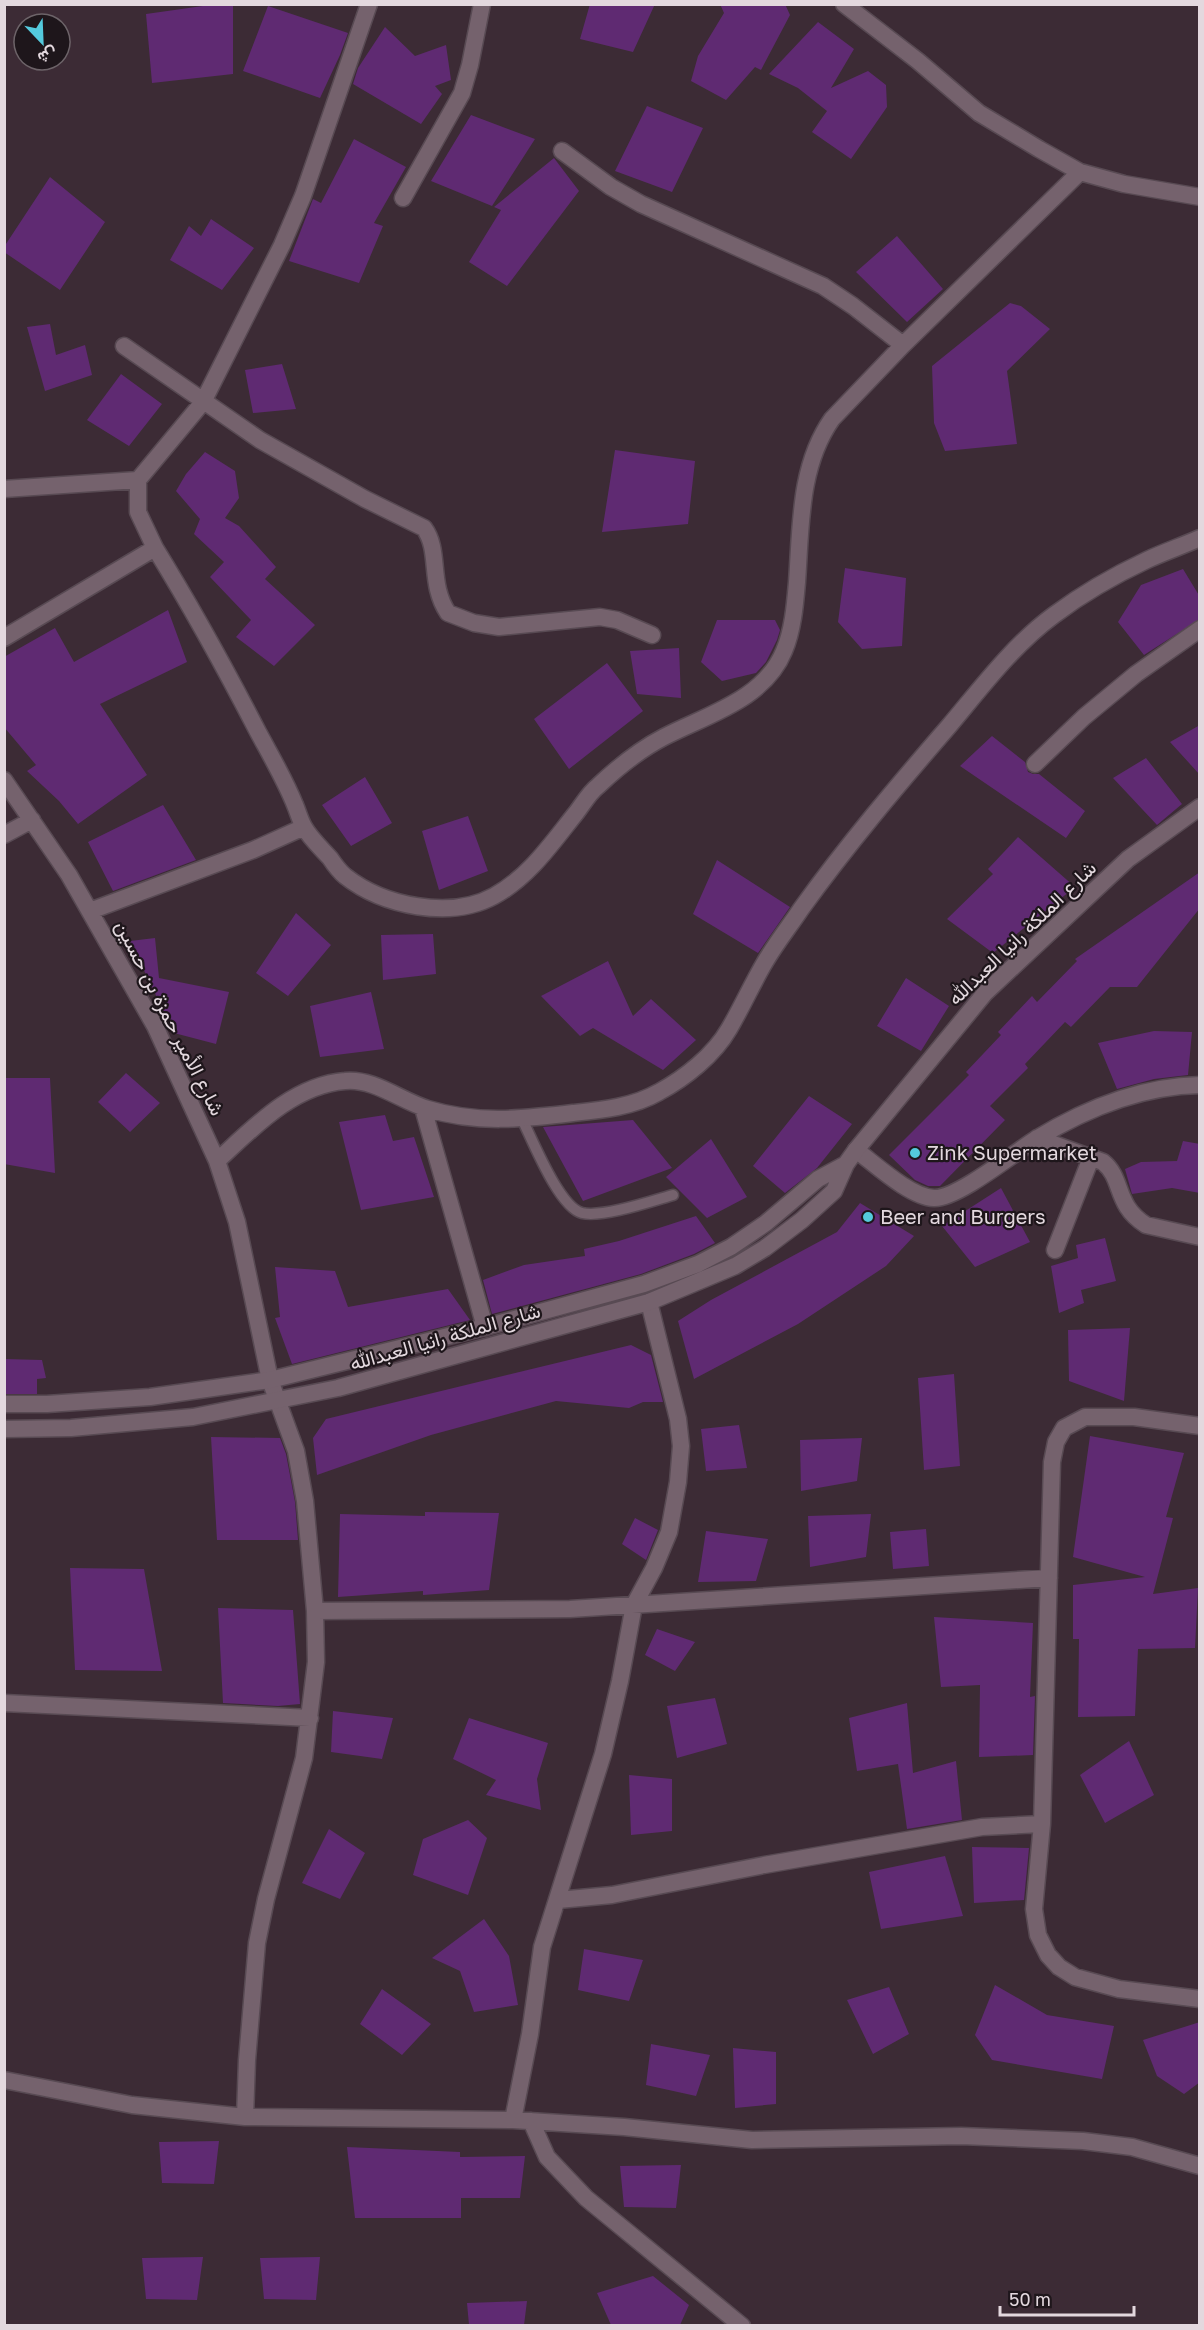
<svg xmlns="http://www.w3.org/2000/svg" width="1204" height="2330" viewBox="0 0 1204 2330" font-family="'Golos Text',Vazirmatn,sans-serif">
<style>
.building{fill:#5f2a72}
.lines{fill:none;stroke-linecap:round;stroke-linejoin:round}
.service-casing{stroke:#584a53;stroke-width:13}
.minor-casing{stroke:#584a53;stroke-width:19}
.secondary-casing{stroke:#584a53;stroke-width:19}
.service{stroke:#75626d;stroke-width:10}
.minor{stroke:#75626d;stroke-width:16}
.secondary{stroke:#75626d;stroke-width:16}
.poi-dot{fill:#54cadd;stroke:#1e161b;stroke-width:2}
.labels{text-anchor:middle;stroke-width:4.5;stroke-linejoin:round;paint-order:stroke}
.street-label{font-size:20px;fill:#e3d8de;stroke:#1e161b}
.poi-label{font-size:20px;fill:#e3d8de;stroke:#1e161b;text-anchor:start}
</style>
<rect width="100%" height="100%" fill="#3c2b35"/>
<path class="building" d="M217,4H233V74L152,83L146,14Z
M590,4H655L633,52L580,39Z
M720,4H785L790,15L761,70L755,67L726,100L691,81L698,56L724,13Z
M268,6L348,33L340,55L320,98L243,71Z
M818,22L854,49L831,88L868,71L886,85L887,107L851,159L812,132L827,111L798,88L769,74Z
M385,27L415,56L446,45L451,80L435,86L442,94L421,124L353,84L358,68Z
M647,106L703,128L672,192L615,171Z
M471,115L535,139L492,206L431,181Z
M354,139L406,167L374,223L383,226L359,283L289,261L313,199L321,203Z
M554,158L579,191L507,286L469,262L501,210L494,207Z
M50,177L105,222L60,290L4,252V247Z
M211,219L254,248L222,290L170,260L189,226L201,236Z
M897,236L943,289L907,322L856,272Z
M1010,303L1021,306L1050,329L1007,371L1017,444L945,451L934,423L932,366Z
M50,324L56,355L85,345L92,375L45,391L27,327Z
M282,364L296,409L253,413L245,370Z
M121,374L162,404L129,446L87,420Z
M615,450L695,461L688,524L602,532Z
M205,452L235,471L239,498L225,518L239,526L276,567L265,579L315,625L274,666L236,637L251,620L210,577L224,562L194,534L200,519L176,491L186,474Z
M845,568L906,578L902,646L862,649L838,622Z
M1183,569L1200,597V619L1144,655L1118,622L1141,585Z
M168,610L187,662L100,704L147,775L78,824L59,801L27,771L36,765L4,727V657L55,628L74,662Z
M717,620H775L780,630L777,640L766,662L756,673L722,681L701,662Z
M679,648L681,698L637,694L630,651Z
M607,663L643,711L569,769L534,719Z
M1200,725V775L1170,742Z
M992,736L1025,762L1028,772L1033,774H1039L1085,811L1066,838L960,766Z
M1146,758L1182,804L1157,825L1113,778Z
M365,777L392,823L351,846L322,805Z
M163,805L196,860L113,891L88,842Z
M468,816L488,871L439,890L422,831Z
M1018,837L1075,887L993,953L947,919L993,874L988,869Z
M717,860L790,907L758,953L693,914Z
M1200,872V908L1137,987H1110L1071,1027L1065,1022L1025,1064L1028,1068L990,1106L1005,1120L940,1186H928L915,1180L889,1155L969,1075L966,1072L1001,1035L998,1032L1032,996L1037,1002L1077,961L1075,959Z
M296,913L331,945L288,996L256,973Z
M433,934L436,974L383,980L381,935Z
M155,938L159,978L229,992L216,1044L174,1033L130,941Z
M608,961L633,1016L651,999L696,1040L663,1070L593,1028L580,1036L541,996Z
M906,978L949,1006L921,1051L877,1026Z
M371,992L384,1049L320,1057L310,1006Z
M1154,1031L1192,1032L1188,1075L1154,1079L1117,1089L1098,1043Z
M126,1073L160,1103L130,1132L98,1102Z
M4,1078H50L55,1173L4,1164Z
M809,1096L852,1124L817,1168L785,1193L753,1166Z
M385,1115L393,1141L414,1137L434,1197L361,1210L339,1122Z
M633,1120L672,1168L583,1201L543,1127Z
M711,1139L747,1197L707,1218L666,1177Z
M1183,1141L1200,1144V1193L1172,1188L1132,1194L1125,1169L1141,1162L1177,1161Z
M1001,1188L1030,1242L975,1267L942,1226Z
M860,1203L914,1236L886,1266L798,1324L694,1379L678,1321L711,1300L837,1232Z
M696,1216L715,1243L694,1254L641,1274L492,1314L483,1280L524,1265L585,1256L584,1249L619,1241Z
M1105,1238L1116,1281L1081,1290L1084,1303L1059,1313L1051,1266L1078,1258L1076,1245Z
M275,1267L335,1271L348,1307L448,1289L470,1320L292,1364L275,1318L280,1317Z
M1130,1328L1124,1401L1069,1381L1068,1330Z
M631,1345L651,1355L663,1402H643L629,1408L556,1401L431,1435L317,1475L313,1438L326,1419Z
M4,1359L42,1360L46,1378L37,1379V1394H4Z
M954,1374L960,1466L924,1470L918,1378Z
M739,1425L747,1468L706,1471L701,1429Z
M1090,1436L1184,1453L1166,1517L1173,1518L1153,1594L1198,1588L1195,1648L1138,1649L1135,1716L1078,1717L1079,1639H1073V1585L1145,1577L1073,1557Z
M211,1437L280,1438L286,1454L295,1502L298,1540H217Z
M862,1438L857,1481L801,1491L800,1440Z
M425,1512L499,1513L489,1590L423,1595V1591L338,1597L340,1514L425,1516Z
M871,1514L866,1557L810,1567L808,1516Z
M635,1518L658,1530L646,1560L622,1544Z
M926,1529L929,1566L893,1569L890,1532Z
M706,1531L768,1539L756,1581L698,1582Z
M70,1568L144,1569L162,1671L75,1670Z
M218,1608L293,1610L300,1704L278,1706L223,1703Z
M934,1617L1033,1623L1030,1697L1035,1696L1033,1755L979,1757L980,1685L941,1687Z
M657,1629L695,1642L675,1671L645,1655Z
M715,1698L727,1744L677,1758L667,1706Z
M907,1703L913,1773L956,1761L962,1820L907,1829L898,1764L857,1771L849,1718Z
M333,1711L393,1718L382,1759L331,1752Z
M469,1718L548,1743L537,1779L541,1810L486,1795L496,1780L453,1759Z
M1129,1741L1154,1795L1105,1823L1080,1775Z
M629,1775L672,1779V1831L631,1835Z
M468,1820L487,1838L468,1895L413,1875L423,1839Z
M329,1829L365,1853L340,1899L302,1883Z
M972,1847L1029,1848L1024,1900L974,1903Z
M945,1856L963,1916L881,1929L869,1872Z
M484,1919L509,1956L518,2005L474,2012L460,1971L432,1958Z
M584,1949L643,1960L629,2001L578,1990Z
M995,1985L1047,2015L1114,2026L1102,2079L992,2060L975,2035Z
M889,1987L909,2034L873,2054L847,2000Z
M382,1989L431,2024L402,2055L360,2024Z
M1200,2022V2082L1184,2094L1157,2076L1143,2040Z
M651,2044L710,2055L696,2096L646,2085Z
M733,2048L776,2052V2104L735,2108Z
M219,2141L214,2184L162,2183L159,2142Z
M347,2147L460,2152V2157L525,2156L520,2198H461V2218H355Z
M681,2165L676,2208L624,2207L620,2166Z
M203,2257L197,2300L146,2299L142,2258Z
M320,2257L316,2300L264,2299L260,2258Z
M653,2276L689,2305L680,2325H611L597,2293Z
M527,2301L524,2325H469L467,2303Z"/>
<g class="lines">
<defs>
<path id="service" d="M522,1119C533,1141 559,1207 582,1213C602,1218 652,1201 673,1195"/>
<path id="minor" d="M844,4L918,61L979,113L1039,149L1080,172L1124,184L1200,197
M562,151L611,187L641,204L823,286L853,306L903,345
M403,198L462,93L470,65L482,4
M124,346L260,440L365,499L424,528C441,551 428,583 448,613L474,623L499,627L600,617L617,620L652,635
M4,489L138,480
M155,548C192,608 226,670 258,732C271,756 285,780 295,805C298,812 300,820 304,827C310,838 321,848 330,858C334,864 339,871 345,876C383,906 450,920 494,896C529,877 552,843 576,813C583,804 589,793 598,786C618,767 639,750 664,737C706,715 764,700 784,651C793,630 795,605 797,582C801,526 799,466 832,419L903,345L1080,172
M4,638L155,548L138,512V480L203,402L282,245L303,196L369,4
M1035,764L1084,717L1136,674L1200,629
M4,780L69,875L155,1026L217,1161L237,1222L270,1380L296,1451L305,1501L315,1611L316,1662L304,1758L266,1899L257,1943L247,2060L245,2117
M4,835L32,820
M90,911L253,850L304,827
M423,1108L485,1327
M1037,1138L1103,1162C1124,1179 1114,1205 1146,1225L1200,1237
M856,1150C875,1164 910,1197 934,1198C957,1199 1014,1153 1036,1139C1085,1109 1141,1086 1200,1085
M217,1161C253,1128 293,1085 345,1081C374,1078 401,1101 428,1109C477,1124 523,1119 573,1113C602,1110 633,1107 659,1092C685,1078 714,1055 729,1029C742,1007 752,984 765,962C776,943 789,927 801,909C847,845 898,785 949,726C981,688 1013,645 1054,615C1082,594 1115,575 1147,560C1164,552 1182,546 1200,538
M1055,1250L1091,1158
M1200,1426L1134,1417H1085L1064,1428L1056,1442L1052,1462L1042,1824L1034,1909L1038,1935L1048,1955L1059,1967L1075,1977L1119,1989L1200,1999
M315,1611L570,1609L1049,1578
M4,1703L310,1718
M558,1900L612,1895L764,1865L982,1827L1042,1824
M4,2080L132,2105L245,2117L513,2120L624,2127L752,2140L961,2136L1083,2141L1132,2147L1200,2166
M513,2120L530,2034L542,1947L603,1754L620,1681L634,1605L654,1568L669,1532L678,1482L681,1446L678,1419L649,1302
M531,2121L547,2157L586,2198L742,2326"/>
<path id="secondary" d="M4,1404H47L150,1397L270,1380L485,1327L644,1284L698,1264L731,1247L766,1223L818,1179L846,1164
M4,1429L71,1428L193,1417L338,1388L649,1302L735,1266L765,1248L802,1220L834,1191L846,1164L856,1150L985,993L1128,859L1200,807"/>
</defs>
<use href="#service" class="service-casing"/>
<use href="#minor" class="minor-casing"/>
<use href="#secondary" class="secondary-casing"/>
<use href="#service" class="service"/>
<use href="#minor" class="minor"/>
<use href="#secondary" class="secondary"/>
</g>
<g class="poi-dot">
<circle cx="915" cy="1153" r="6"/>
<circle cx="868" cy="1217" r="6"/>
</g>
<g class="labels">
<g class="street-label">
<text transform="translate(1022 933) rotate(-44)" y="7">شارع الملكة رانيا العبدالله</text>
<text transform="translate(170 1018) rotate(63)" y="7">شارع الأمير حمزة بن حسين</text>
<text transform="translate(445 1337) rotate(-16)" y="7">شارع الملكة رانيا العبدالله</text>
</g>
<g class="poi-label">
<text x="927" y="1160">Zink Supermarket</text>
<text x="880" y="1224">Beer and Burgers</text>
</g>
</g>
<rect width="1204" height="2330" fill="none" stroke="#e3d8de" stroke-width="12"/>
<g transform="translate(42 42) rotate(157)"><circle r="28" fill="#1e161b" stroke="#6d6469" stroke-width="1.5"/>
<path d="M0-4.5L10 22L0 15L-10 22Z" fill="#54cadd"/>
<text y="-9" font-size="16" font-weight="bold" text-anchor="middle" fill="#e3d8de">ش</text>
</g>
<path d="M1000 2306v9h134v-9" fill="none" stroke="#e3d8de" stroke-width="3"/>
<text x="1009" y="2306" font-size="18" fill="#e3d8de" stroke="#1e161b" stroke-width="4.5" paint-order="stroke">50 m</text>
</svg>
